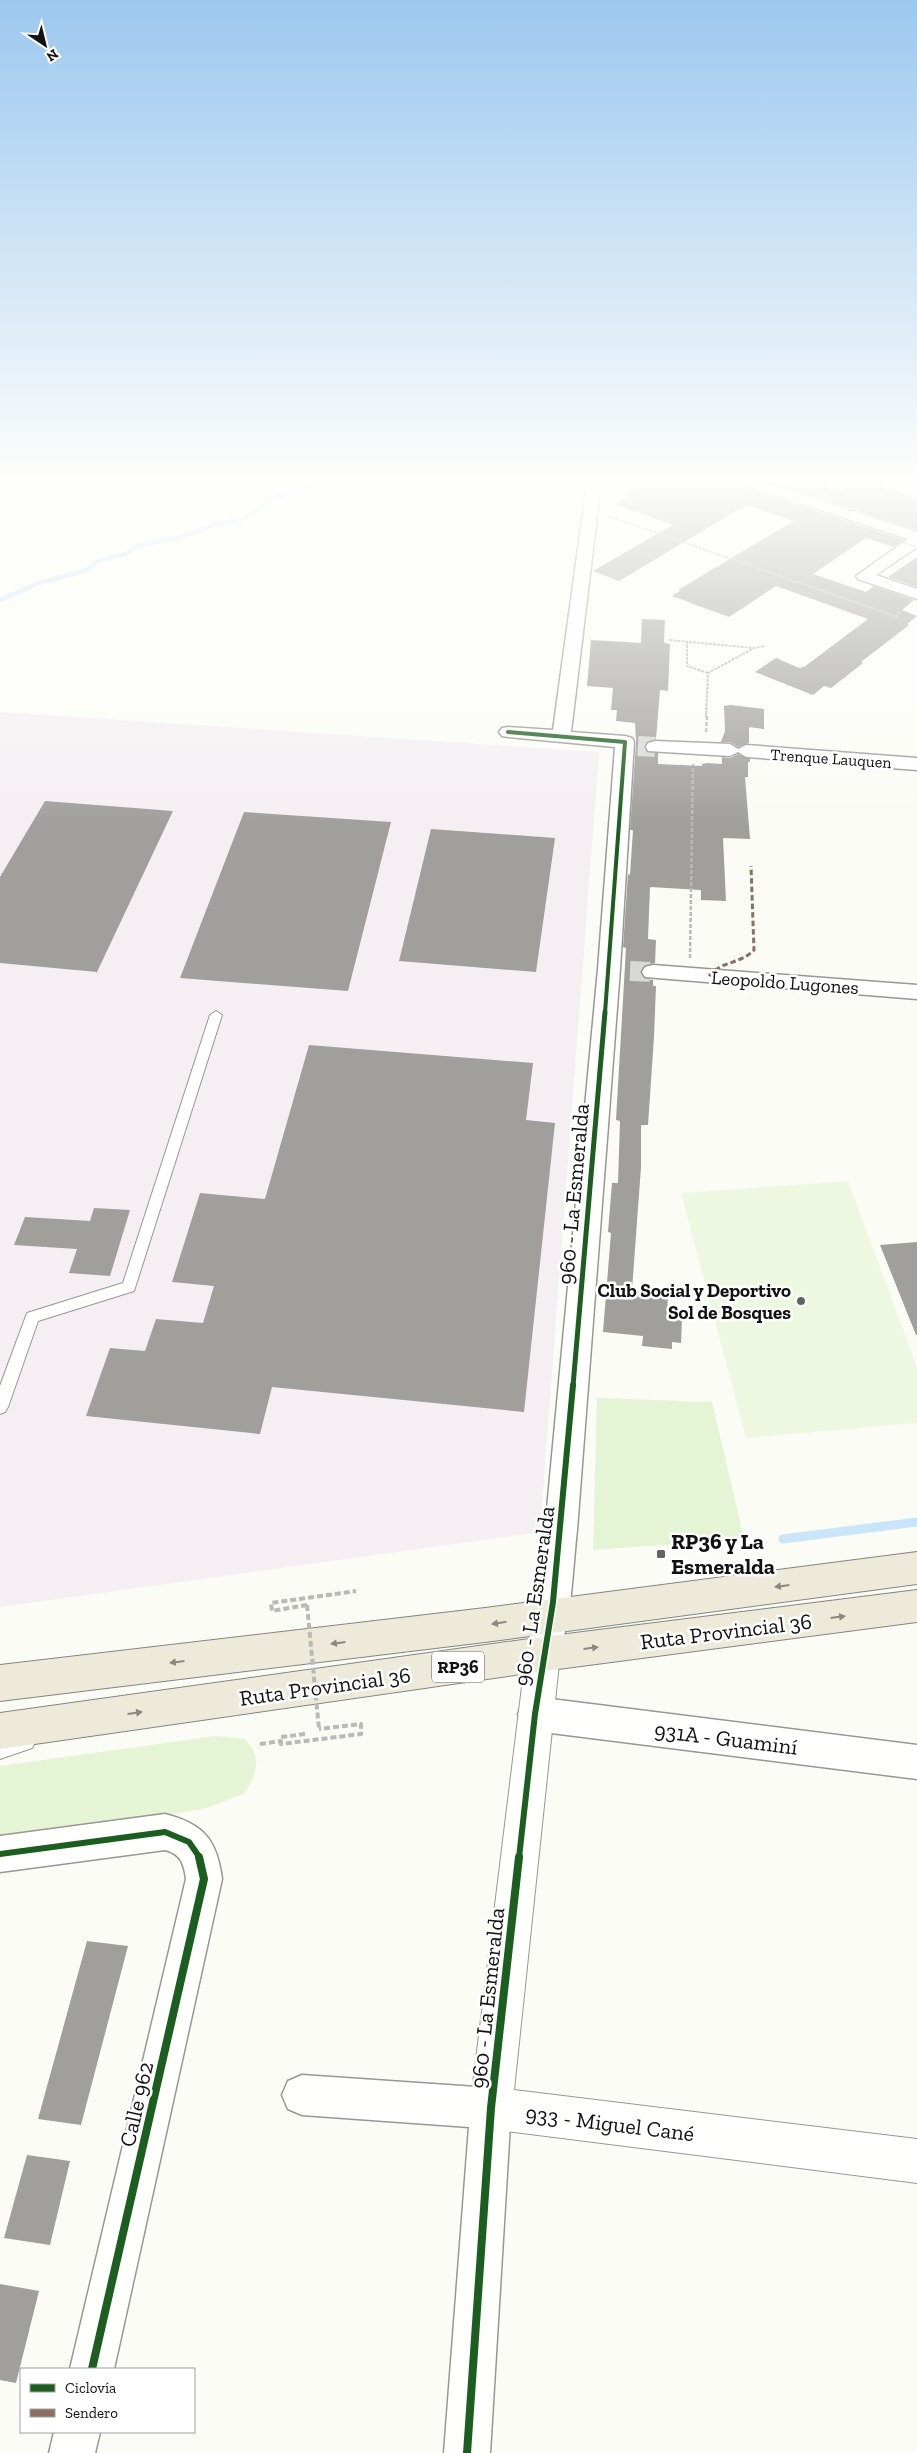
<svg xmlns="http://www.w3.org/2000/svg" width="917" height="2453" viewBox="0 0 917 2453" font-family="'Zilla Slab',serif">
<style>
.industrial{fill:#f5eff3}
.green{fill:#e4f4d5}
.pitch{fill:#eef8e0}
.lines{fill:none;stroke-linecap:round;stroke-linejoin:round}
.stream-far1{stroke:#cae5f9;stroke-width:4.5}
.stream{stroke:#cae5f9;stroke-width:9}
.building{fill:#a09f9c}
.minor-tunnel{stroke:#d9d9d4;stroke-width:20;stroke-dasharray:20 10;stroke-linecap:butt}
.service-casing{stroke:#979795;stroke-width:2}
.minor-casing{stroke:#979795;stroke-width:3}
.tertiary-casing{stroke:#979795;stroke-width:2}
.primary-casing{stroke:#848482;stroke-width:2}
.path-far2{stroke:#b9b9b8;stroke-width:2;stroke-dasharray:3 1;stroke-linecap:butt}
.path-far1{stroke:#b9b9b8;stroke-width:2.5;stroke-dasharray:4 2;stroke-linecap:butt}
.path{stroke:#b9b9b8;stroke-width:4;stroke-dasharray:6 3;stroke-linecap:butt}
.service{fill:#fffffe;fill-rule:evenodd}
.minor{fill:#fffffe;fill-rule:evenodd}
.tertiary{fill:#fffffe;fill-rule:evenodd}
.primary{fill:#eeeada;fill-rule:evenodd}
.path-bridge-far1{stroke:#b9b9b8;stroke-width:2;stroke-dasharray:3 1;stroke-linecap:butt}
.path-bridge{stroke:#b9b9b8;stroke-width:4;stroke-dasharray:6 3;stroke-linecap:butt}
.quiet{stroke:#8d6e63;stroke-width:3;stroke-dasharray:5.5 3;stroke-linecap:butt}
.cycleway-far3-casing{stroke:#fff;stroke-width:6}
.cycleway-far2-casing{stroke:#fff;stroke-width:8}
.cycleway-far1-casing{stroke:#fff;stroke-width:9}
.cycleway-casing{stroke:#fff;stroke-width:11}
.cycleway-far3{stroke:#1b5e20;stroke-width:4}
.cycleway-far2{stroke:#1b5e20;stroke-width:5}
.cycleway-far1{stroke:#1b5e20;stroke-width:6}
.cycleway{stroke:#1b5e20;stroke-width:8}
.oneway{fill:#8b8880}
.poi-dot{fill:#636362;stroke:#fff;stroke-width:2}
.labels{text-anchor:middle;stroke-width:5;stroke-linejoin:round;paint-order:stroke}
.far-street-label{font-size:16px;fill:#111;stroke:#fff}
.shield{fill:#fff;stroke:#585858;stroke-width:1}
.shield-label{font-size:18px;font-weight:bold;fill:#111}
.street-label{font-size:19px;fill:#111;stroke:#fff}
.poi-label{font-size:19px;font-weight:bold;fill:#111;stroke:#fff;text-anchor:end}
.near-street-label{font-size:22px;fill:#111;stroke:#fff}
.near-poi-label{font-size:22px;font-weight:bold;fill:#111;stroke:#fff;text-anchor:start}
</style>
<rect width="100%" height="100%" fill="#fcfcf7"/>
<path class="industrial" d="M0,712L599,752L540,1532L0,1607Z"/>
<path class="green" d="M597,1398L712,1402L744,1539L593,1550Z
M216,1736L245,1739C263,1760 257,1770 245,1793L207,1808L0,1843V1766Z"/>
<path class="pitch" d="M848,1181L917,1367V1423L746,1438L681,1193Z"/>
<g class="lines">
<path class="stream-far1" d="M0,600L39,583L87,570L97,561L125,554L140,545L181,537L214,525L242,519L250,515L266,500L301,491L317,483"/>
<path class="stream" d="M783,1539L917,1522"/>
</g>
<path class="building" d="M641,483H744L747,488L904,540L893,547L866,538L813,574L866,592L874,586L914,600L902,610L917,616L907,624L909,625L861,662L863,663L831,688L824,686L813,695L755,672L776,658L799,668L804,667L868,619L776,586L729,617L672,596L680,591L678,590L794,521L746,505L619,581L593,571L673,525L615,504L630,496L623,494Z
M775,483H813L842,492L856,483H869L917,498V530Z
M917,557V587L888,577Z
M642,619L665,620L664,643L670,644L668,691L660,690L656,739L646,742L644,746L646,752L658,753V764L702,766V764L707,763L722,764V757L730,758L738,754L750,759V762H748V777H745L750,839L723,838L726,901L701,900V890L650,887L648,939L656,940L655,963L645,965L640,973L645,979L653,980V986H656L654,1037L648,1125H641V1167L632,1290L668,1293L667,1316L682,1318L681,1343L672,1342V1349L642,1346L643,1336L603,1332L611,1233L608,1232L612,1183H618L620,1121L616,1120L626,948L623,947L628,874L630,875L633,830H630L636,742L635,723L616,721L617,710H611L613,688L587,686L591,640L641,643Z
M730,705L764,709V729L749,727V743L738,747L730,742H721L725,731L724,706Z
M45,801L173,811L97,972L0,963V877Z
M244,812L391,822L348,991L180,978Z
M431,829L555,838L536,972L399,961Z
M309,1045L533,1063L526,1120L555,1123L524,1412L272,1387L260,1434L86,1416L110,1348L145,1351L156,1319L203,1323L214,1286L172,1282L200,1193L265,1199Z
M94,1208L130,1210L110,1276L69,1273L77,1249L14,1245L25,1217L90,1221Z
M917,1242V1335H916L880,1245Z
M87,1941L128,1946L81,2125L38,2119Z
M27,2155L70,2161L50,2245L4,2238Z
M0,2284L39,2291L16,2383L0,2380Z"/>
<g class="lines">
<path class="minor-tunnel" d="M638,746L655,747
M630,971L653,972"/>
<defs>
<path id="service" d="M216,1011L222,1015L134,1291L38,1321L8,1407L5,1412L0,1414V1386L27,1313L123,1283L210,1015Z
M26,1733L32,1736L35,1742L32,1748L0,1759V1741Z"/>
<path id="minor" d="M587,483H601L571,732L625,736L632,738L634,742L620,969L577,1530C572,1574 572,1624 555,1665L543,1670L531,1665L526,1654L537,1602L545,1530L598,969L615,747L508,737L502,736L499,732L502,728L508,727L553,730Z
M746,483H768L917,532V547L876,575L917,589V599L858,579L856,576L908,539L748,486Z
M655,741L730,744L738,749L746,745L917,758V770L746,757L738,752L730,756L648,751L646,747L648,743Z
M653,965L917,985V999L645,977L642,972L645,967Z
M535,1697L917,1745V1779L535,1731L523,1726L518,1714L523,1702Z
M165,1814C204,1824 217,1840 222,1879L114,2369H70L186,1879C184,1864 181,1854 165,1850L0,1872V1836Z
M302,2075L491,2088L505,2094L511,2108L490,2453H444L469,2127L302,2115L288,2109L282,2095L288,2081Z
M54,2432H100L95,2453H49Z"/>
<path id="tertiary" d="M543,1637L555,1642L560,1654L514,2090L917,2139V2183L491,2129L476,2123L470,2108L526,1654L531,1642Z"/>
<path id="primary" d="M917,1552V1584L485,1642L0,1701V1665L485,1608Z
M917,1590V1622L543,1671L0,1749V1713L543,1637Z"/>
</defs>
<use href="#service" class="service-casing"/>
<use href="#minor" class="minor-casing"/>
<use href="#tertiary" class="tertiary-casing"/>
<use href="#primary" class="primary-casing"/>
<path class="path-far2" d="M608,516L898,617
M669,640L754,648L765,646
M687,641V666L708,673
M706,718L708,673L754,648"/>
<path class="path-far1" d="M706,732L707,716
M690,958L693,764"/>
<path class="path" d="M307,1605L272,1611L271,1603L356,1591
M305,1734L281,1737V1744L361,1734V1724L319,1729
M260,1744L281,1741"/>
<use href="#service" class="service"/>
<use href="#minor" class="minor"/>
<use href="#tertiary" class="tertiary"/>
<use href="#primary" class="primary"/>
<path class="path-bridge-far1" d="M789,503L809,490
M901,542L917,547
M892,619L901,611"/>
<path class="path-bridge" d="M307,1605L319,1729"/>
<path class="quiet" d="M709,976C721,961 741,964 754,950L751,866"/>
<defs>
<path id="cycleway-far3" d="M508,732L625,742L605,1013"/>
<path id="cycleway-far2" d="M573,1386L605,1012"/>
<path id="cycleway-far1" d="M0,1854L165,1832L189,1842L200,1858
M519,1858L535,1714L553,1602L573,1385"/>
<path id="cycleway" d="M92,2369L204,1879L199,1857
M467,2453L491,2108L519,1857"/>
</defs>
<use href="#cycleway-far3" class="cycleway-far3-casing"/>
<use href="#cycleway-far2" class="cycleway-far2-casing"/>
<use href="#cycleway-far1" class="cycleway-far1-casing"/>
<use href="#cycleway" class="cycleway-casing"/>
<use href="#cycleway-far3" class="cycleway-far3"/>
<use href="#cycleway-far2" class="cycleway-far2"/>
<use href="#cycleway-far1" class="cycleway-far1"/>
<use href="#cycleway" class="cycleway"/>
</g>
<defs><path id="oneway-solid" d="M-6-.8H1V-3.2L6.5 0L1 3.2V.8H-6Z" transform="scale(1.25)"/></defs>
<g class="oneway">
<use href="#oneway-solid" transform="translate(782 1586) rotate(173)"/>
<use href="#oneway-solid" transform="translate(838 1617) rotate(-7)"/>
<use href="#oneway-solid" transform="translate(499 1623) rotate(171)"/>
<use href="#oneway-solid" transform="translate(338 1643) rotate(173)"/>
<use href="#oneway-solid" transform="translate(591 1648) rotate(-7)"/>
<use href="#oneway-solid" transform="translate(177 1662) rotate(173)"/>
<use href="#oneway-solid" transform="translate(135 1713) rotate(-8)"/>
</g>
<linearGradient id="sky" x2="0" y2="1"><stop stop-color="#9cc8ef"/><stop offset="0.58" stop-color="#fefefb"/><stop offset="1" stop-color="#fefefb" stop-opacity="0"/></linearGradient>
<rect width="917" height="827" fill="url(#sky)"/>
<g class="poi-dot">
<circle cx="801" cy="1301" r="5"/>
<rect x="656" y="1549" width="10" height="10" rx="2.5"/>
</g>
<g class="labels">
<g class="far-street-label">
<text transform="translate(831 758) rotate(4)" y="6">Trenque Lauquen</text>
</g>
<rect class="shield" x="432" y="1651.5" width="52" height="31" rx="4"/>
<g class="shield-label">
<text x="458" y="1673">RP36</text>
</g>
<g class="street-label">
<text transform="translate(785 982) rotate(4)" y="7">Leopoldo Lugones</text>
</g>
<g class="poi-label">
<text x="791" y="1297">Club Social y Deportivo<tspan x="791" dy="22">Sol de Bosques</tspan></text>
</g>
<g class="near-street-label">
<text transform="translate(573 1194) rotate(-85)" y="8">960 - La Esmeralda</text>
<text transform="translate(534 1596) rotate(-82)" y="8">960 - La Esmeralda</text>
<text transform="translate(726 1631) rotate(-7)" y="8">Ruta Provincial 36</text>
<text transform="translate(325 1686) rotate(-8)" y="8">Ruta Provincial 36</text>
<text transform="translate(726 1738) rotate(7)" y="8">931A - Guaminí</text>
<text transform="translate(487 1998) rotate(-84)" y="8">960 - La Esmeralda</text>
<text transform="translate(136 2104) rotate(-77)" y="8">Calle 962</text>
<text transform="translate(610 2123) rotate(7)" y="8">933 - Miguel Cané</text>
</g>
<g class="near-poi-label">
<text x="671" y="1549">RP36 y La<tspan x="671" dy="25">Esmeralda</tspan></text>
</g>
</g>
<rect x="20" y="2368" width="175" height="65" fill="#ffffff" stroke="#a0a0a0"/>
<rect x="30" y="2384" width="25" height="8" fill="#1b5e20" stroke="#a0a0a0"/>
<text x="65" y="2393" font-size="15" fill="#111111">Ciclovía</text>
<rect x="30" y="2409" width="25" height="8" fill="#8d6e63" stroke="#a0a0a0"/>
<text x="65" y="2418" font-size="15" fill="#111111">Sendero</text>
<g transform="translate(45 45) rotate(145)" stroke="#ffffff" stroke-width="4" paint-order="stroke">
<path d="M0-4L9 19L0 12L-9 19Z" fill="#111111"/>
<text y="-8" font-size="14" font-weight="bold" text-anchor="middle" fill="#111111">N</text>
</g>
</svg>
